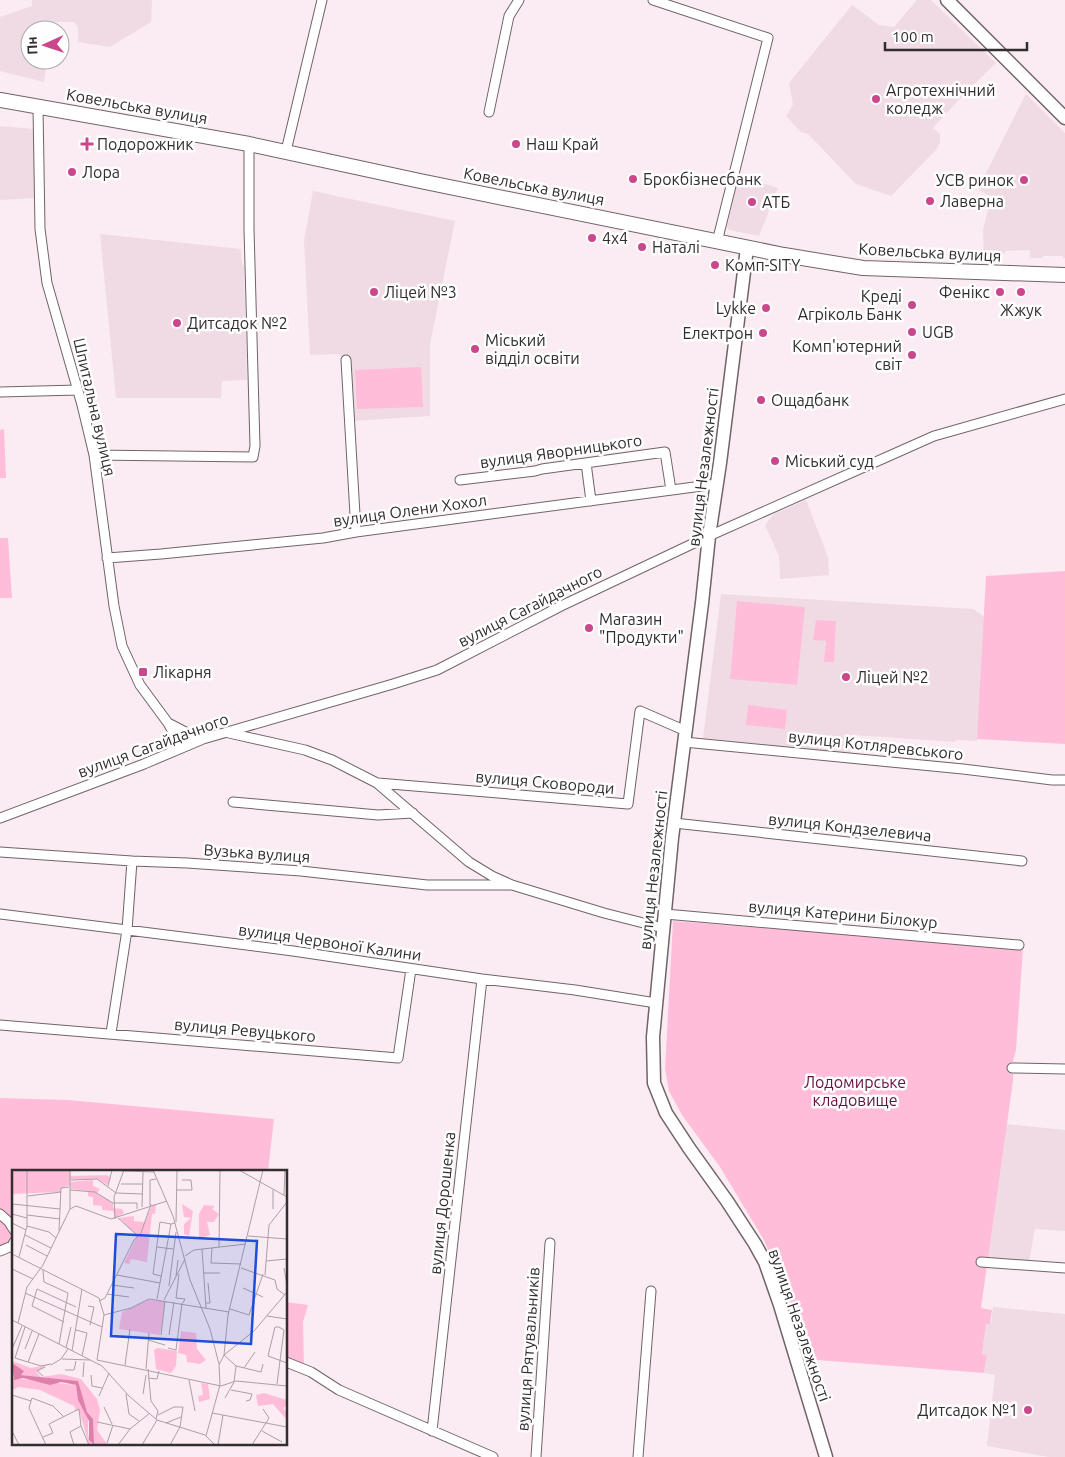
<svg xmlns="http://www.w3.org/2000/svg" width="1065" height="1457" viewBox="0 0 1065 1457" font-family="Ubuntu,sans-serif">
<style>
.built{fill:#f0dbe4}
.green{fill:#ffbdda}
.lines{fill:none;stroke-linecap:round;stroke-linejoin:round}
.street-casing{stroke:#706469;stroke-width:11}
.secondary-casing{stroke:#706469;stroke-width:15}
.primary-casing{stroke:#706469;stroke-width:16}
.street{stroke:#fff;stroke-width:9}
.secondary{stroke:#fff;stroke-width:12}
.primary{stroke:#fff;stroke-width:14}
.poi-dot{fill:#ca478c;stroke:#fefefe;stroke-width:2}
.labels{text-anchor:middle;stroke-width:5;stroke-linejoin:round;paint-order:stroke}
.poi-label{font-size:16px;fill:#322d2f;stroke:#fefefe;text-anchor:start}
.street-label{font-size:16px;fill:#322d2f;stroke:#fefefe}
.park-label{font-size:16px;fill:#651141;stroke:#fefefe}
.inset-road{fill:none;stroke:#aaa0a4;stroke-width:1}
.view{fill:#1d4ed8;fill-opacity:0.15;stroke:#1d4ed8;stroke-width:2.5}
.inset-edge{fill:none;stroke:#322d2f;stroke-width:2.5}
</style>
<rect width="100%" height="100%" fill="#faecf2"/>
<path class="built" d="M32,0H152L151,22L110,47L78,42V27L74,22H52L51,30H30V60H47L44,82L0,71V17L32,6Z
M917,0H931L996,63L965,93L933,128L940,134V142L936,150L891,196L856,184L808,134L801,132L786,116L793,105L789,83L852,5L879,25L894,27Z
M1026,94L1065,133V258H1063V256H1043V258H1030V250H1028L1005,251V253L997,254V256H984L983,230L991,197L978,189Z
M0,126L34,129V198L0,200Z
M739,176L778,188L759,236L729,230L727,227Z
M313,191L455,221L430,344V416L352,421L349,360L338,354L310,355L304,240Z
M100,234L241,249L242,264L244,266L247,380L222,381L221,398H116Z
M806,500L828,557L829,575L780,579L779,556L765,525L774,514Z
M721,594L973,609L982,615L985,619L977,741L956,740L955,742L852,735L850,754L703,738Z
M1006,1124L1065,1130V1231L1035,1229L1029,1261L988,1258Z
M993,1307L1065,1314V1457H1049L987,1446L995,1375L984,1373L987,1355L982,1354L986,1323L991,1324Z"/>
<path class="green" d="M421,367L423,407L357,409L355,370Z
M4,429L6,478H0V430Z
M0,538H8L12,598H0Z
M1065,571V744L977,739L986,576Z
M737,601L805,607L797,685L730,679Z
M816,620L836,621L834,662H824L826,641L813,640Z
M748,705L787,710L785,729L746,725Z
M673,921L1023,948L1016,1050L1013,1061V1081L981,1308L992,1310L990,1324H986L982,1354L987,1355L984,1373L804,1359L790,1302L764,1240L720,1167L682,1115L669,1091L665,1069Z
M0,1098L68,1100L274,1119L268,1171H14V1227L10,1228L12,1238L10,1244L0,1248Z
M286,1302L308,1305L303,1322L304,1365L286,1358Z"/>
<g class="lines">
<defs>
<path id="street" d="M653,0L768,38L717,242
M38,107L40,229L47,283L82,405L94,455L114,606L122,646L140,685L168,723L176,737L172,751
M489,112L509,16L519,0
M286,151L322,0
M346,360L356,532
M0,392L78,390
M94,455L253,457L255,446L249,229V144
M586,463L591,501
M460,480L535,471L542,469L665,452L671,490
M107,558L161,554L323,538L356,532L717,484
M168,723L195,737L203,739
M229,733L305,750L332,760L377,783L469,862L492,876L512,885L604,913L663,928
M684,742L963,769L1052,780H1065
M378,783L628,804L640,711L686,731
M233,802L378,815L413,813
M0,818L144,764L203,739L393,684L437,670L561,606L709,536L934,436L1065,399
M674,823L1022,861
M0,852L132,861L187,863L301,871L427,885H512
M0,914L293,951L482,979L575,990L656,1003
M665,914L1019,945
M0,1025L398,1058L411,969
M111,1033L127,930L132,861
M1012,1068L1065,1069
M0,1214L9,1222L14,1230
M0,1251L12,1246L14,1242
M981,1262L1065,1268
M286,1362L311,1372L339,1390L493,1457
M432,1431L482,979
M536,1457L550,1243
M638,1457L651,1291"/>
<path id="secondary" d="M947,0L1065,118
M747,248L720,463L709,536L702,603L672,838L653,1037L654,1083L666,1113L689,1148L727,1201L755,1244L765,1262L780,1305L826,1457"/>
<path id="primary" d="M0,100L249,144L420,181L784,255L863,268L1065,275"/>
</defs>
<use href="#street" class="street-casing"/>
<use href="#secondary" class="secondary-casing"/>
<use href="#primary" class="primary-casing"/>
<use href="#street" class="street"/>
<use href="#secondary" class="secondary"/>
<use href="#primary" class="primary"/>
</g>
<g class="poi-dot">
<circle cx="876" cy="99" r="5"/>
<path d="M84.5 136.5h5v5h5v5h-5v5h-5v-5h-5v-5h5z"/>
<circle cx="516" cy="144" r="5"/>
<circle cx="72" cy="172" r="5"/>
<circle cx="633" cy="179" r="5"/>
<circle cx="1024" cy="180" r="5"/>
<circle cx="930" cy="201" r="5"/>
<circle cx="752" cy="202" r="5"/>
<circle cx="592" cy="238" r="5"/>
<circle cx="642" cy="247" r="5"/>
<circle cx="715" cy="265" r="5"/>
<circle cx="374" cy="292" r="5"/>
<circle cx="1000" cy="292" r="5"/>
<circle cx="1021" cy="292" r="5"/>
<circle cx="912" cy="305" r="5"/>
<circle cx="766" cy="308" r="5"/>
<circle cx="177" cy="323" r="5"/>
<circle cx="912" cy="332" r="5"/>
<circle cx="763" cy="333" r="5"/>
<circle cx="475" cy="349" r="5"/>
<circle cx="912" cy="355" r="5"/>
<circle cx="761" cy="400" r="5"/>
<circle cx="775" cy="461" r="5"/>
<circle cx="589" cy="628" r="5"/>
<rect x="138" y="667" width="10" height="10" rx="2.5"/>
<circle cx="846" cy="677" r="5"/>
<circle cx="1028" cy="1410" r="5"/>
</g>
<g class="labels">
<g class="poi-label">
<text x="886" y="96">Агротехнічний<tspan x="886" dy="18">коледж</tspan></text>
<text x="97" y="150">Подорожник</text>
<text x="526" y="150">Наш Край</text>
<text x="82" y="178">Лора</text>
<text x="643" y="185">Брокбізнесбанк</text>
<text x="1014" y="186" text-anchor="end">УСВ ринок</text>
<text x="940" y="207">Лаверна</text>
<text x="762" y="208">АТБ</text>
<text x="602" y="244">4x4</text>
<text x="652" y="253">Наталі</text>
<text x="725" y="271">Комп-SITY</text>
<text x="384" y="298">Ліцей №3</text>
<text x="990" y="298" text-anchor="end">Фенікс</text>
<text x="902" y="302" text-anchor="end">Креді<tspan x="902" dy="18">Агріколь Банк</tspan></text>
<text x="756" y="314" text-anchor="end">Lykke</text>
<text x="1021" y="316" text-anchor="middle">Жжук</text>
<text x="187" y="329">Дитсадок №2</text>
<text x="922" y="338">UGB</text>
<text x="753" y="339" text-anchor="end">Електрон</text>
<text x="485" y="346">Міський<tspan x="485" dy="18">відділ освіти</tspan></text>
<text x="902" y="352" text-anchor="end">Комп'ютерний<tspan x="902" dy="18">світ</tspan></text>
<text x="771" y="406">Ощадбанк</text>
<text x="785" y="467">Міський суд</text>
<text x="599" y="625">Магазин<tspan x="599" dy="18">"Продукти"</tspan></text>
<text x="153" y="678">Лікарня</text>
<text x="856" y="683">Ліцей №2</text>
<text x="1018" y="1416" text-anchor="end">Дитсадок №1</text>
</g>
<g class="street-label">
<text transform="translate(137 106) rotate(10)" y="6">Ковельська вулиця</text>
<text transform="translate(534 186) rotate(11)" y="6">Ковельська вулиця</text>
<text transform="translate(930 252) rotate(3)" y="6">Ковельська вулиця</text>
<text transform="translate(95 407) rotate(77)" y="6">Шпитальна вулиця</text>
<text transform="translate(561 451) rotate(-8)" y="6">вулиця Яворницького</text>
<text transform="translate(703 467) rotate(-83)" y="6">вулиця Незалежності</text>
<text transform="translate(410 510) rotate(-8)" y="6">вулиця Олени Хохол</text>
<text transform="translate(530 606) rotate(-27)" y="6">вулиця Сагайдачного</text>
<text transform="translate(153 745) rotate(-20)" y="6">вулиця Сагайдачного</text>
<text transform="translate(876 745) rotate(6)" y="6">вулиця Котляревського</text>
<text transform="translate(545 782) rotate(5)" y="6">вулиця Сковороди</text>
<text transform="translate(850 827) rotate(6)" y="6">вулиця Кондзелевича</text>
<text transform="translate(257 853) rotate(4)" y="6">Вузька вулиця</text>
<text transform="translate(653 870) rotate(-84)" y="6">вулиця Незалежності</text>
<text transform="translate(843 914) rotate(5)" y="6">вулиця Катерини Білокур</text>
<text transform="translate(330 942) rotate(8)" y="6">вулиця Червоної Калини</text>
<text transform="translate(245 1030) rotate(5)" y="6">вулиця Ревуцького</text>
<text transform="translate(442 1203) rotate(-84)" y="6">вулиця Дорошенка</text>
<text transform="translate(800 1325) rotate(71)" y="6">вулиця Незалежності</text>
<text transform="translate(528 1349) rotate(-86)" y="6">вулиця Рятувальників</text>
</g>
<g class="park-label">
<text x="855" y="1088">Лодомирське<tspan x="855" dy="18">кладовище</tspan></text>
</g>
</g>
<g transform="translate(12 1170)">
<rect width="275" height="275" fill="#faecf2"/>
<path d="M0,0H58L59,6L95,5L99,8L95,15L85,9H59L58,12L81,10V16L88,19L85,23L101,33V38L110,39L112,43L103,48L101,41L90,40V36L81,35V27L76,26V22H83L59,19L58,15L49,18V22L0,24ZM144,34L143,44H140L135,92L119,89L117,94L112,93L125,66L107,48L122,46V51L133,52L140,35ZM170,34L181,41L177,66L172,64V54L179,48L172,47ZM192,35L203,36L200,39L207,44L202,52H195L198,65L187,69V44ZM136,130L153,131L148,165L107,159L110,142ZM169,161L184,163L185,179L194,190L188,194L175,192L174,185L166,183ZM146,178L165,181L164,196L159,203L144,199L142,180ZM0,191L19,198L36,195L24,202L29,207L49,204L69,209L85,229L88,240L85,260L95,274H81V249L75,242L64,211L9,205ZM0,208L64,215L76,248V265L80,275H77L67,240L64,241L62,236L28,220L7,217L0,220ZM189,213L196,214L198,229L187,232L186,226L191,225ZM252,223L275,230V236L271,238L275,242L274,249L261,234L246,236L244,225Z" fill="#ffbdda"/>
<path d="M0,193L12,201L9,205L66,211L75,242L81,249L82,275L77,270V251L66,230L64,215L49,212L38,215L11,208L2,210Z" fill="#de80ac"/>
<path class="inset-road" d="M90,0L142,2M141,0L161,46L178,110L198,159L207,194M227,0L275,27M59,10L85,9L104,23L131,24M109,14H131M96,16L100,0M58,20L83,22L101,33H125V39M165,20H180L179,10H170M272,25L273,0M16,26L49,22M0,34L48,39M138,35V10L144,9M130,37L131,2M58,39L64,36L99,49L155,31M261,39V20M0,44L15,48M15,45L48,49M106,48L126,66M103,49L102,27L112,0M164,52L165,0M0,53L14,60M15,56L37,62L44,68M47,61L49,18L57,17M13,65L39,78M236,66L275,69M14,75L35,86M145,77L161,79M207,77L208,0M200,78L199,93L229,94M190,79L194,138M0,84L87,128L92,145L85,190M173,86L182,80L234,74M7,87L15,56V0M254,91L275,89M229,98L263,110L265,119L273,125M272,98L275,115M0,99L21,109M31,100L32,112L56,123L47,174M192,103H208M167,104L164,128L173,129L171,133M105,105L148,113M253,105L257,55L275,32M149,106L141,104L148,52L159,54M164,106L166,90M100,115L122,118M157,116L164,62M231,118L251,127M13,123L90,157M95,124L117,127M145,129L159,54L163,53M152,130L173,89M87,131L93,128L122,70L129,63L139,34M194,133H198L196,113M76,136L82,137L78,155M218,139L237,145L251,104M92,145L119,138L137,129L217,142M255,146L275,149M0,150L90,196L117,226L145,250L193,265L203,275M52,152L20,136L25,119L64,137M6,153L15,117L31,95L58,39V0M13,157L3,188L29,196L39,194M267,157H263L256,186L275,193M64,160L75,163L70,186M149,165L153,131M157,165L162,132M136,170L153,175M54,178L59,157M156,178L164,180L170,133M0,179L10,156M13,179L20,161M60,181L70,119M50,189L78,190M85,190L209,216L224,211L275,216M16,192L27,164M251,194L249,202L224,196L212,185L242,161L275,122M39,195L49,189L56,179M113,195L118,159M232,198L243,182M134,199L137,163M136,199L139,231L146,241L144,249M53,200H62L64,191M79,205L80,216L90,218M31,206L25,201L33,197M71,207L72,192M136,208L145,209L147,201M177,210L183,241M265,214L272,160L267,157M219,220L240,224L238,230L234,231M114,224L117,244L127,251M131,224L134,205M0,225L19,231M87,226L97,203M213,228L222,212L224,196M19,231L17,238L34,275M19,231L20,228L41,236L52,247M92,237L100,254M200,243L275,257M146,245L162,237H171L168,257L158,275M85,252L118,259M154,253L169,247M0,261L7,275M250,261L270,272M194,266L208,215L207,195L212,185L216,145L251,0M31,267L41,263L37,254L67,239L69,256L77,275M95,273L101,255M62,275L58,262L69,256M106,275L118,259L138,243M130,275L145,250M206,275L211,245M240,275L257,248L251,239"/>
<path class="view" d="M104,64L245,71L239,174L99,166Z"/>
<rect width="275" height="275" class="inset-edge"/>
</g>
<g transform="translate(45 45) rotate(267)"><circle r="24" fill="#fefefe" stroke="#acaaab"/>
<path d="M0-4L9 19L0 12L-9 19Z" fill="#ca478c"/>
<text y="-8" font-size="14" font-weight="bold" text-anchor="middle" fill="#322d2f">Пн</text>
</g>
<path d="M885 42v8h142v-8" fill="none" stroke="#322d2f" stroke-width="2.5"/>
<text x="892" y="42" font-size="15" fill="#322d2f" stroke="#fefefe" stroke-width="4" paint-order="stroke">100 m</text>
</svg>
